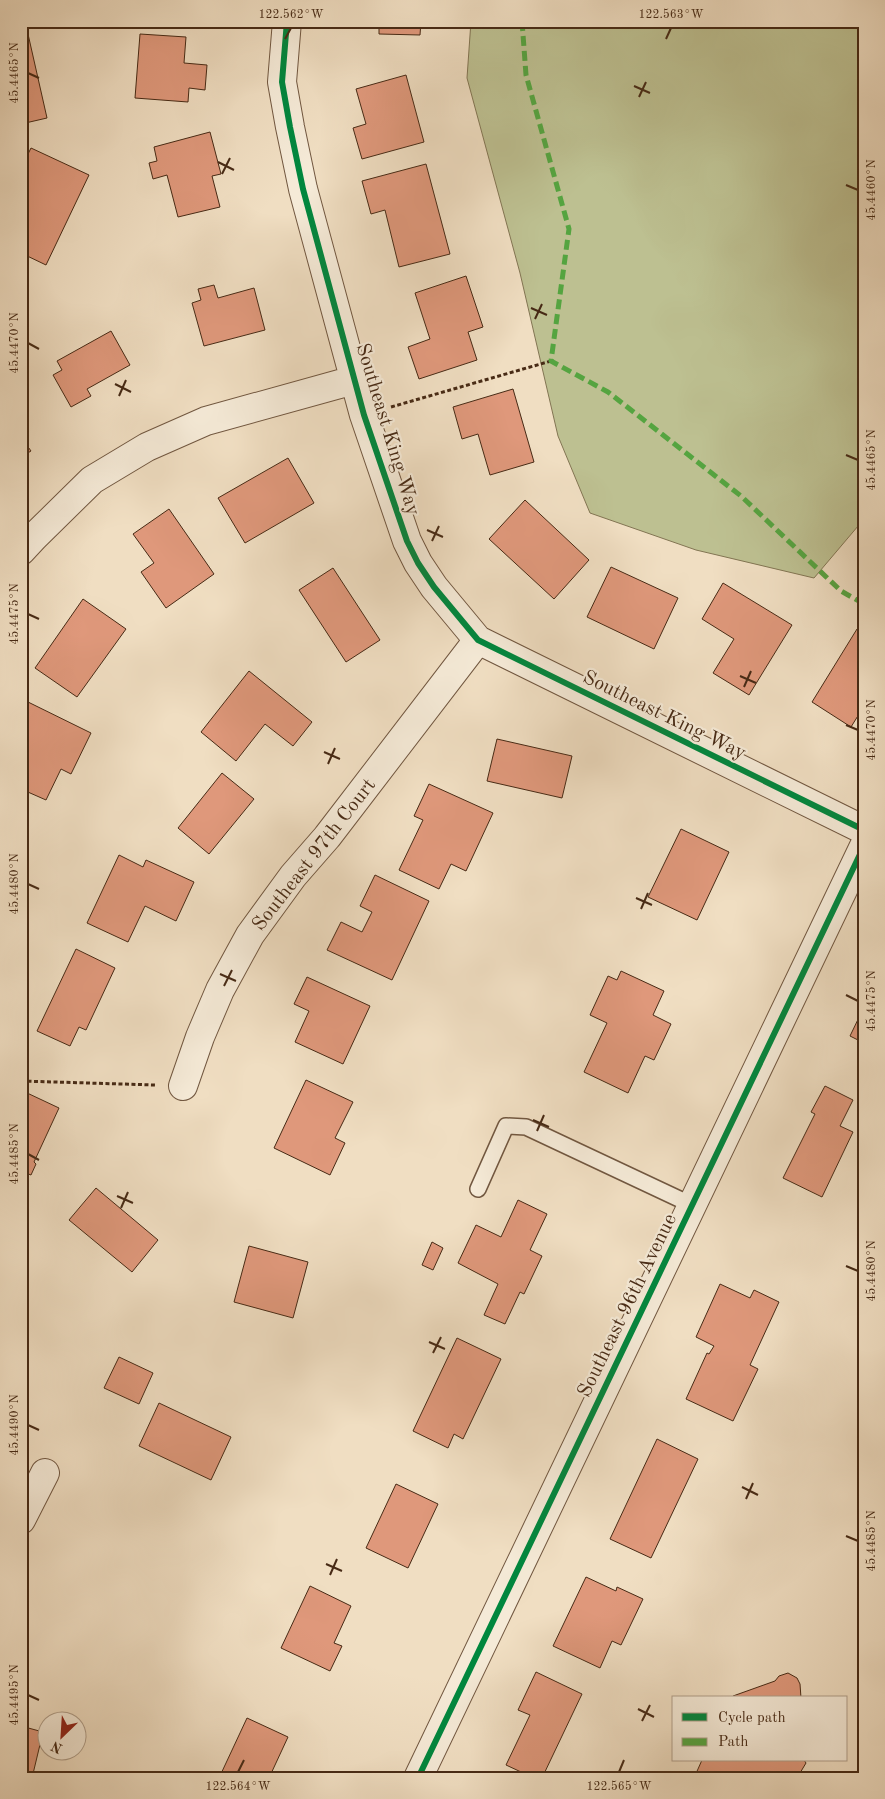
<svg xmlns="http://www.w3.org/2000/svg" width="885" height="1799" viewBox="0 0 885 1799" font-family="'Old Standard TT',serif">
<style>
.green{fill:#bdc091;stroke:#827553}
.building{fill:#df987b;stroke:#472a15}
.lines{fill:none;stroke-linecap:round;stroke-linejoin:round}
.service-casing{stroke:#715740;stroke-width:18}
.minor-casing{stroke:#715740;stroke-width:30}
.path{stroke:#472a15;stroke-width:3;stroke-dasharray:4 2.5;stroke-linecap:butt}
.service{stroke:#f5ead7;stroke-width:15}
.minor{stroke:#f5ead7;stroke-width:28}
.quiet{stroke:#55a440;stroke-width:5;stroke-dasharray:10 5;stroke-linecap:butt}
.cycleway-casing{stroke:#f5ead7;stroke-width:9}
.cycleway{stroke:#00873e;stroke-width:6}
.ticks{fill:none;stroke:#472a15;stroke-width:2}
.labels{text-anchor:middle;stroke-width:4.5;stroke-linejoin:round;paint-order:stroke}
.street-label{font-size:20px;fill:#472a15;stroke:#f5ead7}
.neatline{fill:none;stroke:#472a15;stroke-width:2}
.ticks-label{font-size:12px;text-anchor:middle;fill:#472a15}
</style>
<rect width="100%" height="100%" fill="#f0dec2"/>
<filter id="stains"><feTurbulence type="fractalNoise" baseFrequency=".004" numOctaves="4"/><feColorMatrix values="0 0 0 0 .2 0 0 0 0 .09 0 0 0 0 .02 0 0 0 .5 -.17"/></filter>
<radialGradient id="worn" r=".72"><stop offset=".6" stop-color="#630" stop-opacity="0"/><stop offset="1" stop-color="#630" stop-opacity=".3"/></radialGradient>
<path class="green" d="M471,21H864V519L814,578L696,550L590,513L558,436L520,273L467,78Z"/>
<path class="building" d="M379,21H421L420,35L379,34Z
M28,34L47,118L21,124V36Z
M140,34L186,37L184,63L207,65L205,90L189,88L188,102L135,98Z
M406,75L424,142L362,159L353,128L366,124L356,89Z
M210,132L221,174L212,176L220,207L178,217L167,175L153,179L149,163L157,161L154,147Z
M31,148L89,175L46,265L21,253V168Z
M426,164L450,254L399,267L385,210L371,214L362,181Z
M466,276L483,327L468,332L477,360L419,379L408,347L430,339L415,293Z
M214,285L218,298L254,288L265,330L204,346L192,303L201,300L198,289Z
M111,331L130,365L87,389L91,396L71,407L53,375L62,370L57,361Z
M513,389L534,462L490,475L478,434L462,439L453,407Z
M21,437L31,451L21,457Z
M288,458L314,503L245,543L218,498Z
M525,500L589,560L554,599L489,539Z
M169,509L214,574L166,608L141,572L154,563L133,534Z
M611,567L678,598L654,649L587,617Z
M333,568L380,640L346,662L299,590Z
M723,583L792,625L749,695L713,673L734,639L702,619Z
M83,599L126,629L77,697L35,668Z
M857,629L864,633V706L851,727L812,702Z
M249,671L312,722L293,746L265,724L236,761L201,732Z
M28,702L91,733L71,774L61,769L46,800L21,789V716Z
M497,739L572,756L562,798L487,781Z
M222,773L254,799L209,854L178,828Z
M429,784L493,813L466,871L451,864L439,889L399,870L423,820L414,816Z
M681,829L729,852L697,920L648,897Z
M119,855L143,867L146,860L194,882L176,921L145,906L128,942L87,923Z
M375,875L429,901L392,980L327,950L341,922L362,932L372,912L360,906Z
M76,949L115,968L86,1030L79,1027L70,1046L37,1031Z
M621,971L664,991L653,1015L671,1024L654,1060L645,1056L628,1093L584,1072L607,1023L590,1015L608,976L617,980Z
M307,977L370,1006L343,1064L295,1042L309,1011L294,1004Z
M864,1007V1043L850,1036Z
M306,1080L353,1102L335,1138L345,1143L330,1175L274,1148Z
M825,1086L853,1100L840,1126L853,1132L822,1197L783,1178L815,1114L811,1112Z
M25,1092L59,1108L34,1162L36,1164L31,1175L21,1171V1101Z
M96,1188L158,1240L132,1272L69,1220Z
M518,1200L547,1214L530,1250L542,1256L524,1294L520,1292L505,1324L484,1315L498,1284L458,1263L476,1225L501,1237Z
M432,1242L443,1248L433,1270L422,1265Z
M249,1246L308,1262L293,1318L234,1302Z
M720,1284L750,1298L754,1290L779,1302L750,1365L758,1369L733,1421L686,1399L707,1353L709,1354L714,1346L696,1337Z
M457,1338L501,1359L463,1439L454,1434L448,1448L413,1431Z
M119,1357L153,1373L139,1404L104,1388Z
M159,1403L231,1437L211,1480L139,1446Z
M657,1439L698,1459L651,1558L610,1539Z
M396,1484L438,1504L408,1568L366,1548Z
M586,1577L616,1591L617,1587L643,1599L621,1645L612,1641L600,1668L553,1646Z
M310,1586L351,1606L334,1643L342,1646L330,1671L281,1648Z
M536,1672L582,1694L542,1778H534L506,1765L530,1715L518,1710Z
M788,1673L797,1678L800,1684L801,1698H732L733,1696L775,1681L779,1676Z
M247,1718L288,1737L269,1778H219Z
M21,1726L43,1732L32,1778H21Z
M702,1760H804L806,1763L800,1773L794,1778H694Z"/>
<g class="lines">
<defs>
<path id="service" d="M478,1189L506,1126L526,1127L692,1205"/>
<path id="minor" d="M287,21L282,82L290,127L303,189L364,415L407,541L418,563L434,587L478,640L864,830
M21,551L34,537L92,480L147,447L206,421L354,380
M183,1086L200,1037L220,990L250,935L293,876L327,837L478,640
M21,1520L45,1473
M418,1778L864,846"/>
</defs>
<use href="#service" class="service-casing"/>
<use href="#minor" class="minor-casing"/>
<path class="path" d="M391,407L551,361
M21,1081L155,1085"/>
<use href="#service" class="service"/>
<use href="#minor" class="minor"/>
<path class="quiet" d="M522,21L526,75L569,229L551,361L608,392L741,496L841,591L864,604"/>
<defs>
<path id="cycleway" d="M287,21L282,82L290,127L303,189L364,415L407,541L418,563L434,587L478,640L864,830
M418,1778L864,846"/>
</defs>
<use href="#cycleway" class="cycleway-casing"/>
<use href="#cycleway" class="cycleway"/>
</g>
<path class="ticks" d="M285,39L291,28M666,39L671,28M28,73L39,78M634,86L650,93M639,97L646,82M218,162L234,170M222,174L230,158M846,185L858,190M531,308L547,315M535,319L542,304M28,343L39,349M115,384L131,392M119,396L126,380M846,455L858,460M427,530L443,537M432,541L439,526M28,614L39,619M740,676L756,683M744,687L751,671M846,725L858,730M324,752L340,759M328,764L335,748M28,884L39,889M636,898L652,905M641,909L648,893M220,974L236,981M224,986L232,970M846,995L858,1001M533,1120L549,1127M537,1131L544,1115M28,1154L39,1160M117,1196L133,1203M121,1208L128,1192M846,1266L858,1271M429,1342L445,1349M433,1353L441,1337M28,1425L39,1430M742,1487L758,1495M746,1499L753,1483M846,1536L858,1541M326,1564L342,1571M330,1575L337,1559M28,1695L39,1700M638,1709L654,1717M642,1721L650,1705M238,1772L244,1760M619,1772L624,1760"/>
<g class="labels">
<g class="street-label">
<text transform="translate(389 429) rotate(73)" y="7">Southeast King Way</text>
<text transform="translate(665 714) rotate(26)" y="7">Southeast King Way</text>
<text transform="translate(313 854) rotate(-52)" y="7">Southeast 97th Court</text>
<text transform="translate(626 1305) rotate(-64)" y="7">Southeast 96th Avenue</text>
</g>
</g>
<rect width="885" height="1799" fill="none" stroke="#f0dec2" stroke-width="55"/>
<rect x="672" y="1696" width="175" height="65" fill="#f5ead7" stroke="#af9d89"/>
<rect x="682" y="1713" width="25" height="8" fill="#00873e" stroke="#af9d89"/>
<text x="718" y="1722" font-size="15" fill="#472a15">Cycle path</text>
<rect x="682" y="1738" width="25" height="8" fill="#55a440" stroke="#af9d89"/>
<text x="718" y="1746" font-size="15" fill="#472a15">Path</text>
<g transform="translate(62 1736) rotate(205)"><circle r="24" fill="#f5ead7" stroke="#af9d89"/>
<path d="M0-4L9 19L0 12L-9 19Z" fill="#8f2418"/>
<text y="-8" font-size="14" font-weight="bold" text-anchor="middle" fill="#472a15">N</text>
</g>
<rect x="28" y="28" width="830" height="1744" class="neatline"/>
<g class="ticks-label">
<text x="291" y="18">122.562°W</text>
<text x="671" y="18">122.563°W</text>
<text transform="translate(14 73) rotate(-90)" y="4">45.4465°N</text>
<text transform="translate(871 190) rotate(-90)" y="4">45.4460°N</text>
<text transform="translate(14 343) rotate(-90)" y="4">45.4470°N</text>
<text transform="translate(871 460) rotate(-90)" y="4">45.4465°N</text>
<text transform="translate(14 614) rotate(-90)" y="4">45.4475°N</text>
<text transform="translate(871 730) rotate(-90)" y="4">45.4470°N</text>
<text transform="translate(14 884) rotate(-90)" y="4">45.4480°N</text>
<text transform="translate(871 1001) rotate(-90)" y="4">45.4475°N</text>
<text transform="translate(14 1154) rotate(-90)" y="4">45.4485°N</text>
<text transform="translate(871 1271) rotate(-90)" y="4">45.4480°N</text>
<text transform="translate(14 1425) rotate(-90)" y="4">45.4490°N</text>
<text transform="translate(871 1541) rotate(-90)" y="4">45.4485°N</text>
<text transform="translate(14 1695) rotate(-90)" y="4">45.4495°N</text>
<text x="238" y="1790">122.564°W</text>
<text x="619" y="1790">122.565°W</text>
</g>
<rect width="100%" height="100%" filter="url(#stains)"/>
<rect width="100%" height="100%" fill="url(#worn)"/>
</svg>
